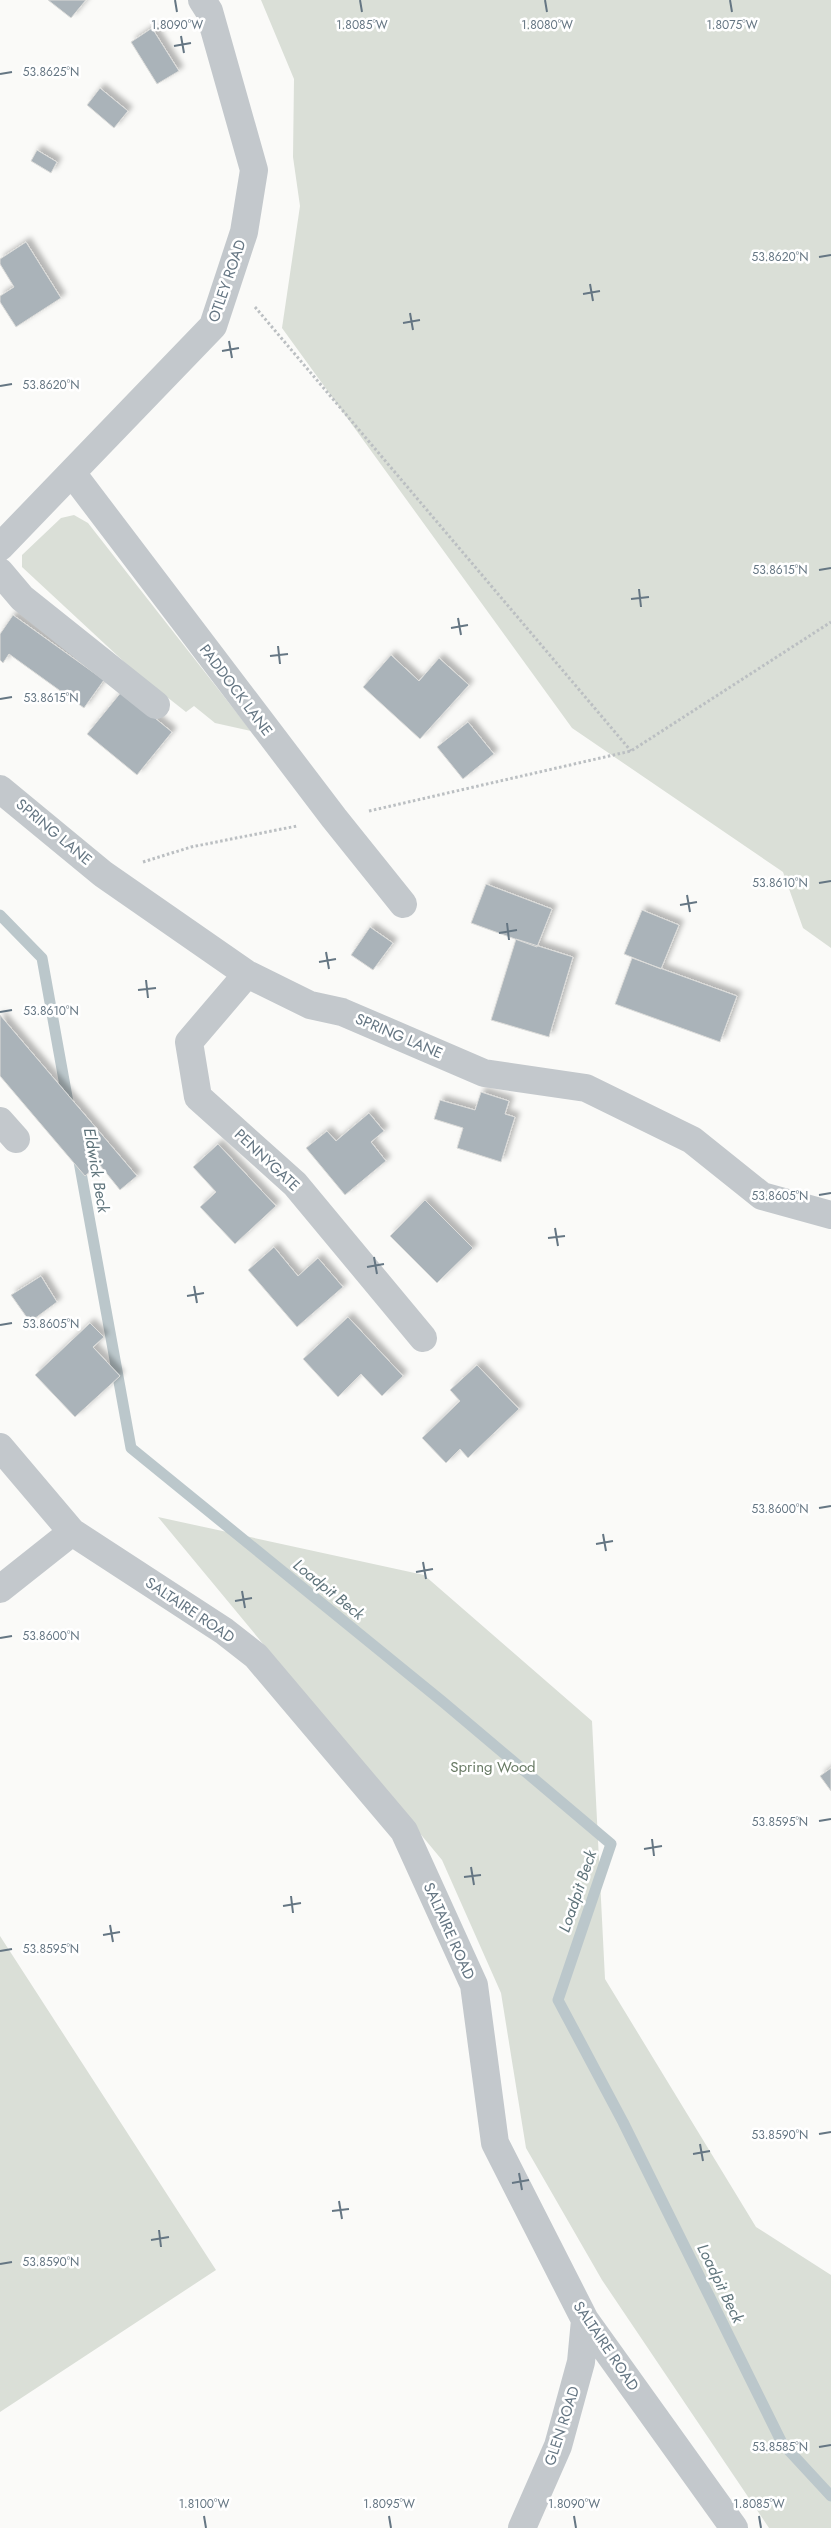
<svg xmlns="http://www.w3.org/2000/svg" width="831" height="2528" viewBox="0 0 831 2528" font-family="Jost,sans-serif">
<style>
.green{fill:#dadfd7}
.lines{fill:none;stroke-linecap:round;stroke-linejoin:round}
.stream{stroke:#bbc7cb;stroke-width:11}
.building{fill:#aab3b9;stroke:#dcdcda;filter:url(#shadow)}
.path{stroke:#bbbfc2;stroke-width:3;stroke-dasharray:2.5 2.5;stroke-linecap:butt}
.minor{stroke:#c3c8cc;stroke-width:28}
.ticks{fill:none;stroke:#657683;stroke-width:2}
.labels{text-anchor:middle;stroke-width:5;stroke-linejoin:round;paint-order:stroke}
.street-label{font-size:15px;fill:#657683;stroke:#fff}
.park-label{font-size:15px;fill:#687a64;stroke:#fff}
.water-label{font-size:16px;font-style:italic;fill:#60757c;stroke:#fff}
.ticks-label{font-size:12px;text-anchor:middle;fill:#657683;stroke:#fff;stroke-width:5;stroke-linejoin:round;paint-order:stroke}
</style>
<defs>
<filter id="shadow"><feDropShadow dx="4.5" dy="-4.5" stdDeviation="2.5" flood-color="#0004"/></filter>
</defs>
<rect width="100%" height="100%" fill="#fafaf8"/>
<path class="green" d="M261,0H831V948L803,928L783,872L572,728L282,328L300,206L293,157L294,79Z
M74,515L88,523L251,731L215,723L194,706L186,712L134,671L22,567V555L61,518Z
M158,1517L424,1575L592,1721L605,1979L756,2227L831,2275V2528H769L602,2280L526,2148L501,1993L442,1860Z
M0,1936L216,2270L0,2412Z"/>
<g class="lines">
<path class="stream" d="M0,915L42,958L69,1108
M78,1156L131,1448L443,1702L611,1844L558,2000L623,2122L782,2443L831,2496"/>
</g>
<path class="building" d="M48,0H86L71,18Z
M152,28L179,71L157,84L131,42Z
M100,88L128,111L114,128L87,105Z
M37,150L57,162L51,173L31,161Z
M26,242L61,298L16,327L0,302V296L14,287L0,264V259Z
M13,615L104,680L84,708L9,654L3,663L0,660V634Z
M391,655L419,681L439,658L469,685L420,739L363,687Z
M122,691L172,732L137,775L87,734Z
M468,722L494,754L463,779L437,747Z
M486,884L552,909L537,947L471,923Z
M642,910L679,925L661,969L624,954Z
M370,927L393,943L373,970L351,955Z
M516,939L573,957L549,1037L491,1020Z
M632,958L737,996L720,1042L615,1004Z
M0,1015L137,1176L120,1190L99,1164L85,1176L0,1076Z
M481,1092L509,1101L505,1114L515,1117L501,1162L457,1148L463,1128L434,1119L440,1100L475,1110Z
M369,1113L384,1131L371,1142L386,1161L345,1195L306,1148L327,1131L336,1141Z
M218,1144L276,1206L235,1244L200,1207L216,1192L193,1167Z
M425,1200L473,1248L437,1283L390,1236Z
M274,1247L298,1276L318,1258L343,1287L297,1327L248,1270Z
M41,1276L57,1302L30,1322L11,1295Z
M348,1317L403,1376L382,1396L361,1374L338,1397L303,1359Z
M90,1323L104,1337L93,1347L120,1376L75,1417L35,1375Z
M477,1365L519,1409L468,1458L460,1449L446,1463L422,1438L460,1401L450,1390Z
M831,1768V1791L820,1776Z"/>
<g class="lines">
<path class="path" d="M255,307L631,751
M369,811L631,751L831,622
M143,862L191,847L297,826"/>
<path class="minor" d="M72,473L334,818L403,904
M0,547L213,326L244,232L254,170L209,11L202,0
M0,572L22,598L156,705
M0,789L103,874L247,974L310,1005L342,1012L484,1073L586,1088L692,1140L762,1196L831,1215
M247,974L189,1042L198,1097L295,1184L423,1338
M0,1121L16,1139
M0,1447L72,1532L224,1631L256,1656L404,1831L474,1985L495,2143L585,2320L734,2528
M0,1589L72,1532
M522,2528L558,2446L581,2362L585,2320"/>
</g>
<path class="ticks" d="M175,0L177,12M360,0L362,12M545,0L547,12M730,0L732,12M181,36L184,53M174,46L191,43M0,74L12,72M819,257L831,255M590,284L593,301M583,294L600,291M410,313L413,330M403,323L420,320M229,341L232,358M222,351L239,348M0,386L12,384M819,570L831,568M639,589L641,607M631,599L649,597M458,618L461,635M451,628L468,625M278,646L280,664M270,656L288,654M0,699L12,697M819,883L831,881M687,895L690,912M680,905L697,902M507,923L509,940M499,933L517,930M326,952L329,969M319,962L336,959M146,980L148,998M138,990L156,988M0,1012L12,1010M819,1195L831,1193M555,1228L558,1246M548,1238L565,1236M374,1257L377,1274M367,1267L384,1264M194,1286L197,1303M187,1296L204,1293M0,1325L12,1323M819,1508L831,1506M603,1534L606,1551M596,1544L613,1541M423,1562L426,1579M416,1572L433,1569M242,1591L245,1608M235,1601L252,1598M0,1638L12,1636M819,1821L831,1819M652,1839L654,1856M644,1849L662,1846M471,1867L474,1885M464,1877L481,1875M291,1896L293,1913M283,1906L301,1903M110,1925L113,1942M103,1935L120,1932M0,1951L12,1949M819,2134L831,2132M700,2144L703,2161M693,2154L710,2151M519,2173L522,2190M512,2183L529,2180M339,2201L342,2219M332,2211L349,2209M159,2230L161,2247M151,2240L169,2237M0,2264L12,2262M819,2447L831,2445M204,2516L206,2528M389,2516L391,2528M574,2516L576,2528M759,2516L761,2528"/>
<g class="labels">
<g class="street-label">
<text transform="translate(227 281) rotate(-71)" y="5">OTLEY ROAD</text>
<text transform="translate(236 690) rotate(53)" y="5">PADDOCK LANE</text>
<text transform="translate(54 832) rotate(40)" y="5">SPRING LANE</text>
<text transform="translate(399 1036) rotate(23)" y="5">SPRING LANE</text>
<text transform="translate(267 1160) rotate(43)" y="5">PENNYGATE</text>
<text transform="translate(190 1610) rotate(34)" y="5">SALTAIRE ROAD</text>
<text transform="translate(449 1931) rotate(66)" y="5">SALTAIRE ROAD</text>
<text transform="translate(606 2346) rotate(56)" y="5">SALTAIRE ROAD</text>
<text transform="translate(562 2426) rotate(-72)" y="5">GLEN ROAD</text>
</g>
<g class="park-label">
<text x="493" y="1772">Spring Wood</text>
</g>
<g class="water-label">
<text transform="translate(97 1170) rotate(80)" y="6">Eldwick Beck</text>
<text transform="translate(329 1589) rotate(39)" y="6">Loadpit Beck</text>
<text transform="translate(577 1891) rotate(-71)" y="6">Loadpit Beck</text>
<text transform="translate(721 2283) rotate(64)" y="6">Loadpit Beck</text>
</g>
</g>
<g class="ticks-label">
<text x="177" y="29">1.8090°W</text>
<text x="362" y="29">1.8085°W</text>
<text x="547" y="29">1.8080°W</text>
<text x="732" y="29">1.8075°W</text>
<text x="51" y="76">53.8625°N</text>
<text x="780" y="261">53.8620°N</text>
<text x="51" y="389">53.8620°N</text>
<text x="780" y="574">53.8615°N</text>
<text x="51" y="702">53.8615°N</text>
<text x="780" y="887">53.8610°N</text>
<text x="51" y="1015">53.8610°N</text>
<text x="780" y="1200">53.8605°N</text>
<text x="51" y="1328">53.8605°N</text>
<text x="780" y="1513">53.8600°N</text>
<text x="51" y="1640">53.8600°N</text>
<text x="780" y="1826">53.8595°N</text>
<text x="51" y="1953">53.8595°N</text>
<text x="780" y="2139">53.8590°N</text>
<text x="51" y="2266">53.8590°N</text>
<text x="780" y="2451">53.8585°N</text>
<text x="204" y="2508">1.8100°W</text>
<text x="389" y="2508">1.8095°W</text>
<text x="574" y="2508">1.8090°W</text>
<text x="759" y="2508">1.8085°W</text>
</g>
</svg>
